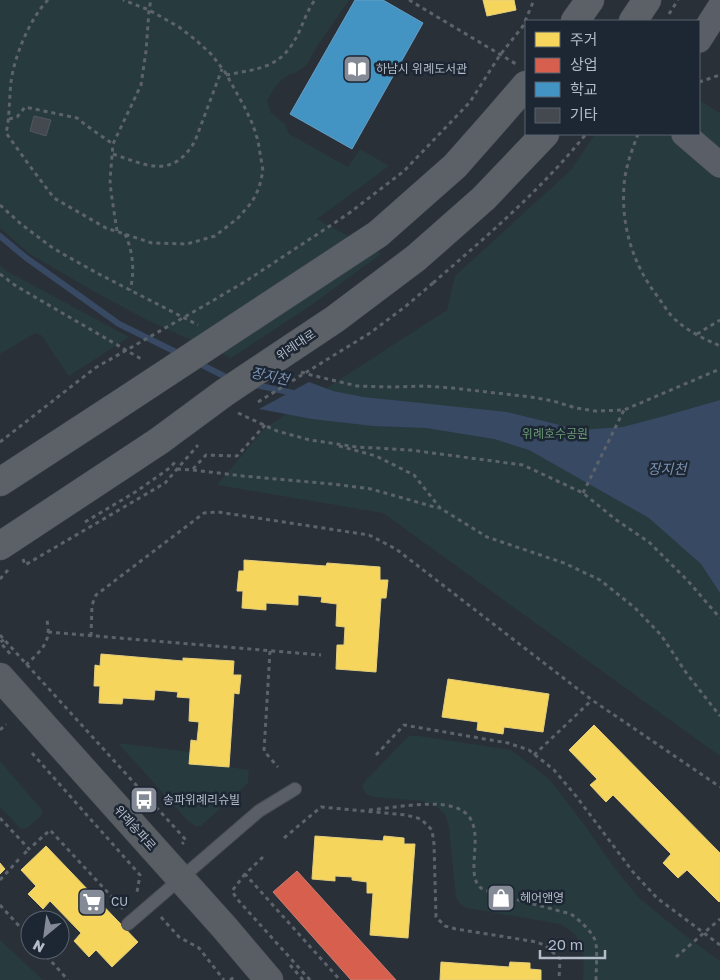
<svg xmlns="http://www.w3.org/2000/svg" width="720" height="980" viewBox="0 0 720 980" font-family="'Golos Text','Noto Sans KR',sans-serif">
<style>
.green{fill:#273a3e}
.water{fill:#384963}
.homes{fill:#f6d55c;stroke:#e2ce7d}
.shops{fill:#d6604d;stroke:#cc7c72}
.schools{fill:#4393c3;stroke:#659fc5}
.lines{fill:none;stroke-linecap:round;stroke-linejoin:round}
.stream{stroke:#384963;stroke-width:6}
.building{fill:#444950;stroke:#52575f}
.lane-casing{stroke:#484c53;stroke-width:14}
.street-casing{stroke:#484c53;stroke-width:26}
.secondary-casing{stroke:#484c53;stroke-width:29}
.primary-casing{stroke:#484c55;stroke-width:29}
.path{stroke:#5d636a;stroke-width:3;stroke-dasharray:4 4;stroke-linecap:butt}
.lane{stroke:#5a5e66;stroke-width:12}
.street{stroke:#5a5e66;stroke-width:25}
.secondary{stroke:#595d64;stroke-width:28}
.primary{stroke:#5c6168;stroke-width:28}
.primary-bridge-casing{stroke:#484c55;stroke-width:29;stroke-linecap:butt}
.path-bridge{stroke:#5d636a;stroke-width:3;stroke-dasharray:4 4;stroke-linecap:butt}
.primary-bridge{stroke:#5c6168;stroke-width:28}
.labels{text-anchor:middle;stroke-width:5;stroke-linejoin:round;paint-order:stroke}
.poi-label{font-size:12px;fill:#b4bcc9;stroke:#1d2633;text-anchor:start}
.street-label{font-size:12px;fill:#b4bcc9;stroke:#1d2633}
.park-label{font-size:12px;fill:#6b9a76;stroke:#1d2633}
.water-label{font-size:14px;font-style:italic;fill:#7c92b1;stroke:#1d2633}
</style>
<rect width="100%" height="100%" fill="#2a3038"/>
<path class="green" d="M1,0H349L314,51L307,65L297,72L291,74L282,79L273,90L267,101L271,113L285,124L289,134L348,167L360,149L389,166L317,219L381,254L310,306L231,358L149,321L93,291L30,254L0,228V2Z
M699,100L720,113V756L383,513L217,485L265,428L447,310L455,276L571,170L595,134H699Z
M0,265L5,270L129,337L69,376L41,335L35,333L0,354Z
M409,736H419L511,750L550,780L586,827L614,867L639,898L687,937L720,961V980H583C584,953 587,939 560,924L467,908L460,904L456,897L449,827L445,814L434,804L423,801L374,797L366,794L362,786L367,779Z
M118,743L190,752L189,763L229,767L249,770L248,783L201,826H195L188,821Z
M0,761L42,810V815L27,828L21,829L0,807Z
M0,940L43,980H0Z"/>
<path class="water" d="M309,382L333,391L363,397L421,403L507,412L580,430L623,427L668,415L720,400V593L701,564L649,518L529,450L494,439L426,428L373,426L312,419L259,409Z"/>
<path class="homes" d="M483,0H514L516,10L487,16Z
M244,560L326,566L327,563L380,567V580H388L386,598H381L376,672L336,669L337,645H344L345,627L336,626L337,604L321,602L322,597L298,595V605L266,603V610L242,608L243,591H237L239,571H244Z
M101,654L183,661V658L234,661L233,675H241L239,694L234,693L229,767L189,764L191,740L197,741L199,722L189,721L190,698L177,697L178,692L155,690L154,700L123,698L122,704L99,703L100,686H94L95,665L100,666Z
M448,679L549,694L543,732L504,727L503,734L477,730L478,722L442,717Z
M594,725L720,853V901L719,902L687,870L678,878L663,863L671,854L613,795L606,802L590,785L597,779L569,750Z
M315,836L383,841L384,836L404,838V844H415L408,938L370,935L373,893H367V882L352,880V877L335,876V881L312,879Z
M46,846L138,942L112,967L96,950L89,957L74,941L81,933L50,901L43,909L28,894L36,886L21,870Z
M0,863L5,869L0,874Z
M441,962L509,967L510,962L530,963V969L541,970V980H440Z"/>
<path class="shops" d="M297,871L396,980H351L273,892Z"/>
<path class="schools" d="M355,0H383L423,23L352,149L290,114Z"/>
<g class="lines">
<path class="stream" d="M0,236L25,257L119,324L180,354
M196,362L232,380
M251,384L298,394"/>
</g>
<path class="building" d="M34,116L51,120L46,136L30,131Z"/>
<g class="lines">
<defs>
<path id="lane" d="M128,924L259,811L295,789"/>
<path id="street" d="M699,40L720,7
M684,134L720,165"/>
<path id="secondary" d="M0,677L224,927L269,980"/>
<path id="primary" d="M575,21L590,0
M633,21L647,0
M378,234L455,166L493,123L526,85
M416,258L484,198L545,134
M0,482L112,409
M0,546L159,441"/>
</defs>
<use href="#lane" class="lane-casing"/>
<use href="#street" class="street-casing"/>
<use href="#secondary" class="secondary-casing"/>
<use href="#primary" class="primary-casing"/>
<path class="path" d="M48,0C30,18 14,57 11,82C9,99 10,116 6,133L29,165L54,198L106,228L152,243L187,244L215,236L238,218L252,202L259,188L263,171L258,141L253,125L244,106L225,72L211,54L197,41L179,27L149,10L123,0
M409,0L516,64
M669,14L678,0
M226,75C262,68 282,68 299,32C304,21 308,9 315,0
M699,82L720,75
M9,119L17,117L25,107L77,118L87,126L113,144
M638,134C632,150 625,168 624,186C621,226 633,265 658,297C664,305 669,315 677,321C689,332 705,339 720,346
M113,154C148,166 173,179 195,141L222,69
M0,205L21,224L50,246L63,254L97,273L198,325
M348,214L404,171L470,102L500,55L523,26L534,0
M117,231L111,192L110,180L113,144L141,85L146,51L149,10L151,0
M125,234C133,251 135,272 130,290
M0,274L16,286L143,360
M433,283C487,236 541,190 586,134
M697,334L720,320
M301,372L311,375L357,386L392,387L425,386L452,388L531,397L553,401L576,408L595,411L624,410L720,369
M238,413L277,431L310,440L357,447L410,450L523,465L583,493L615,519L650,543L688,581L720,618
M0,442L95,368
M339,446L376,456L414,475L440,508L487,537L564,563L600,580L635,608L661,635L687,674L720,716
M177,469L193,470L243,476L332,484L371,489L438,508
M193,469L206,455L237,456L265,425
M583,493L624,410
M85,522L137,491L171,467L175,462
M23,559L25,565L165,483L198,445
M0,579L8,570
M48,632L321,655
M0,635L186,840L182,844
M91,636L92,605L96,595L204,513L218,512L369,535L396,549L592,700L720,787
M4,640L0,642L11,655
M270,651L264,751L278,767
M26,665C35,656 48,646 48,632C49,628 47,623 47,619
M0,730L6,724
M32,753L140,875L137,892L138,893
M376,755L404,725L508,743L529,750L554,770L576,796L633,872L657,898L720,945
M534,755L592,700
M369,810C393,808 431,800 454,807C494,819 461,872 481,888C484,890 489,891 492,893L571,914C580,921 590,929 595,940C598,948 596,970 596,980
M0,818L29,849L50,830L123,909
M284,838L321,807L406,815L421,819L432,830L434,844L436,917L445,926L456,929L537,942L546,946L560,959L559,980
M24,854L29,849
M263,857L245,874L340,980
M245,874L232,891L237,899L310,980
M0,880L20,858
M0,905L30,938
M161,917L179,937L199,948L224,980
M41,950L68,980
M676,957L720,919
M290,965L303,980
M230,980L234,977L233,975"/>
<use href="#lane" class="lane"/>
<use href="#street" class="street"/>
<use href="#secondary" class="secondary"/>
<use href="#primary" class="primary"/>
<defs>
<path id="primary-bridge" d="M112,409L378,234
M159,441L224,393L335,319L416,258"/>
</defs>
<use href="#primary-bridge" class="primary-bridge-casing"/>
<path class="path-bridge" d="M95,368L202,307L246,281L348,214
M258,402L370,333L406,306L433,283"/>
<use href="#primary-bridge" class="primary-bridge"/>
</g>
<defs>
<symbol id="library-square" viewBox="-11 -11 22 22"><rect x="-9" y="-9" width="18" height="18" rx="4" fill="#848b96" stroke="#1d2633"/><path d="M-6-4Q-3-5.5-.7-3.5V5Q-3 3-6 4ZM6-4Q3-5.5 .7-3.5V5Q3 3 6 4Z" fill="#fff"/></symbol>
<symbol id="bus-square" viewBox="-11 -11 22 22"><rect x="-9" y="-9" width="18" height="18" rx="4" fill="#848b96" stroke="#1d2633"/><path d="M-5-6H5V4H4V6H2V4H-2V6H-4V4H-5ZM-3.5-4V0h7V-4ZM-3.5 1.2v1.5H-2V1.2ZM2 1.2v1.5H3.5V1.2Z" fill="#fff"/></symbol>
<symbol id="shop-square" viewBox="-11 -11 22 22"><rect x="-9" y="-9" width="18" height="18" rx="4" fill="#848b96" stroke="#1d2633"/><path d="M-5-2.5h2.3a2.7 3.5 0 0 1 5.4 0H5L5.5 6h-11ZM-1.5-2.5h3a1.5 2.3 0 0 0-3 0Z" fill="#fff"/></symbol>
<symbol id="supermarket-square" viewBox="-11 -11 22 22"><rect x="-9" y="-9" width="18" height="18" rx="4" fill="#848b96" stroke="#1d2633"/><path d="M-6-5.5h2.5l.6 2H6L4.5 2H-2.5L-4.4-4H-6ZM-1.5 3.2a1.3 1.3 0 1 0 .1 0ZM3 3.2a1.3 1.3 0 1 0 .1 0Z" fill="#fff"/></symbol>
</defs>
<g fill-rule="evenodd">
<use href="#library-square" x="341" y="53" width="32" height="32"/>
<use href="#bus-square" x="128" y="784" width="32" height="32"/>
<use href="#shop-square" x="485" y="882" width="32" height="32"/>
<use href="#supermarket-square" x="76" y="886" width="32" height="32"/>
</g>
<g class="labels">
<g class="poi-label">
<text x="376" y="73">하남시 위례도서관</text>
<text x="163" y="804">송파위례리슈빌</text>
<text x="520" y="902">헤어앤영</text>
<text x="111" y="906">CU</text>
</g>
<g class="street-label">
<text transform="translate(296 345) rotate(-34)" y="4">위례대로</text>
<text transform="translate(135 828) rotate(48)" y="4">위례송파로</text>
</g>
<g class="park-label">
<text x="555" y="438">위례호수공원</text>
</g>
<g class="water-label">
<text transform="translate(270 376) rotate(12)" y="5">장지천</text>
<text x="667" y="474">장지천</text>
</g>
</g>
<rect x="525" y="20" width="175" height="115" fill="#1d2633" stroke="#59626f"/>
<rect x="535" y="32" width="25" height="15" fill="#f6d55c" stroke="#59626f"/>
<text x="570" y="45" font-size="15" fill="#b4bcc9">주거</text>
<rect x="535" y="58" width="25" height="15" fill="#d6604d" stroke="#59626f"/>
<text x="570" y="70" font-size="15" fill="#b4bcc9">상업</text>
<rect x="535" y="82" width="25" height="15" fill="#4393c3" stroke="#59626f"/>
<text x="570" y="95" font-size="15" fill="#b4bcc9">학교</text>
<rect x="535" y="108" width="25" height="15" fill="#444950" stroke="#59626f"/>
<text x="570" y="120" font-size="15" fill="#b4bcc9">기타</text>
<g transform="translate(45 935) rotate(209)"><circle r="24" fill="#1d2633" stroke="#59626f"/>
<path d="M0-4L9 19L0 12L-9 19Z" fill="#848b96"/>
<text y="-8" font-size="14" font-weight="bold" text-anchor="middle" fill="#b4bcc9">N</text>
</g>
<path d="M540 950v8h65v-8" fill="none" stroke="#b4bcc9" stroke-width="2.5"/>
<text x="548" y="950" font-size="15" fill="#b4bcc9" stroke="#1d2633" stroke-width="4" paint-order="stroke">20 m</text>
</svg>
